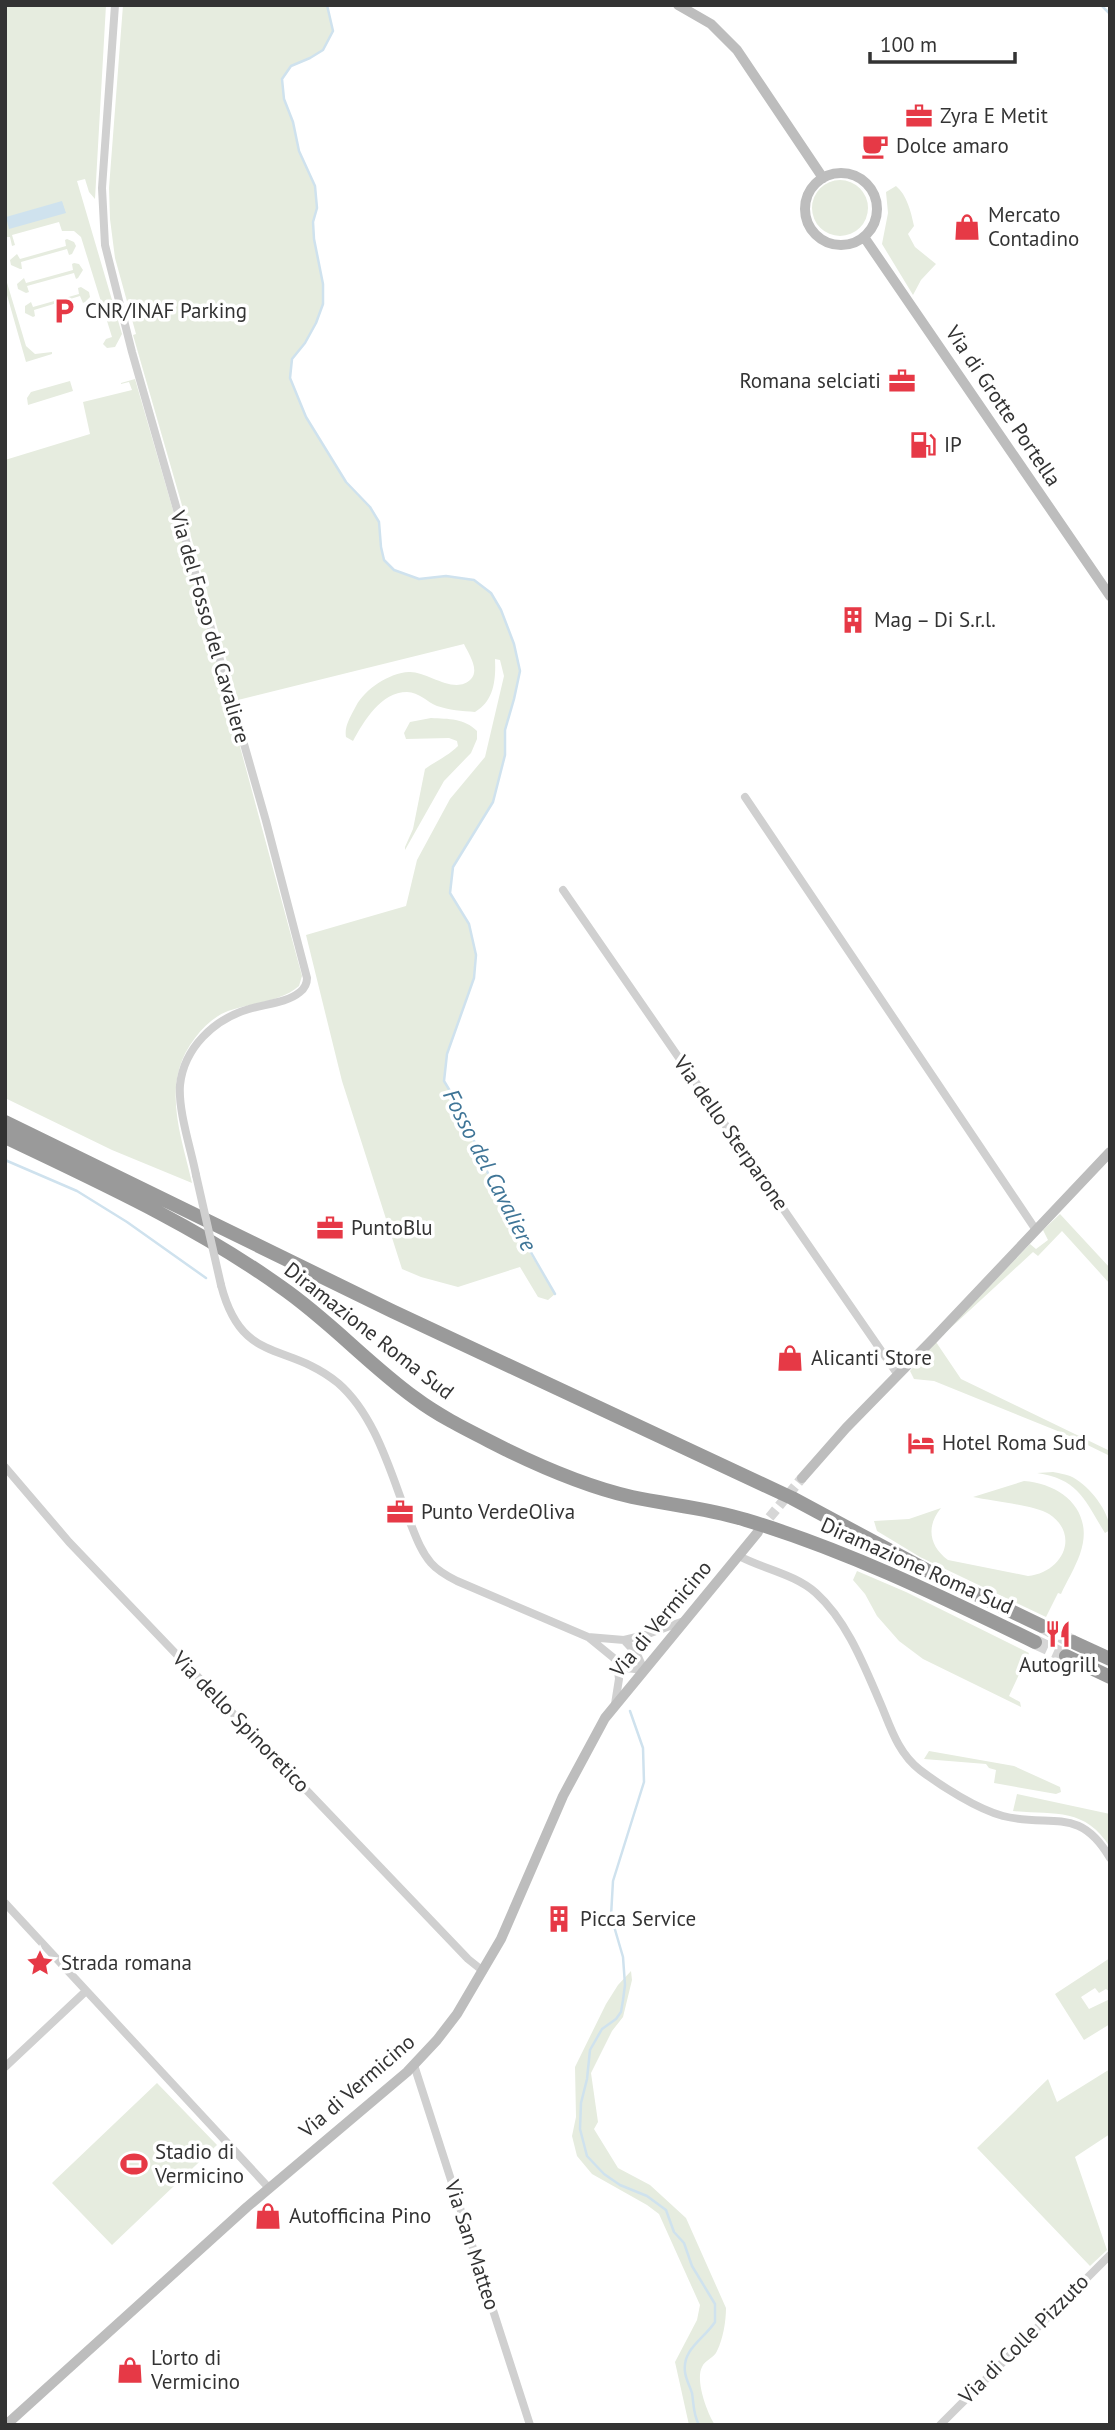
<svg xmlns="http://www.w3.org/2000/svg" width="1115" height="2430" viewBox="0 0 1115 2430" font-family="'PT Sans',sans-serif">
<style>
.green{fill:#e6ecdf}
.water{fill:#cfe2ee}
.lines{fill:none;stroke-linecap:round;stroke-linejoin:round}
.stream{stroke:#cfe2ee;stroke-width:2.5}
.secondary-tunnel{stroke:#d6d6d6;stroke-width:10;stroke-dasharray:10 5;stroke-linecap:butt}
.highway-tunnel{stroke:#d6d6d6;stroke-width:14;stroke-dasharray:14 7;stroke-linecap:butt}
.street{stroke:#d0d0d0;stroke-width:8}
.secondary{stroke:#bdbdbd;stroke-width:10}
.highway{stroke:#9a9a9a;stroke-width:14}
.street-bridge{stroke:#d0d0d0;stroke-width:8}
.labels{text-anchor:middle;stroke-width:7;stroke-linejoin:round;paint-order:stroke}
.poi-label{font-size:21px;fill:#333;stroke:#fff;text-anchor:start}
.street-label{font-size:21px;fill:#333;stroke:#fff}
.water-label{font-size:23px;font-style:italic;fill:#3f7597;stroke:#fff}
</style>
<rect width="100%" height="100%" fill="#fff"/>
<path class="green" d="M5,5H106L95,199L89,192L85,179L77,181L122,334L115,347L107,348L103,344L106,339L112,337L81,237L74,231H62L59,222L12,235L15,245L12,246L10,237H7L5,230Z
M123,5L328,7L333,31L323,50L310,58L291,66L282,79L284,99L293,122L299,151L315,186L317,208L313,222L314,239L323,284V304L316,323L305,343L292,359L290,378L306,417L346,482L370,507L379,522L381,547L385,560L394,570L419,579L446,576L474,580L491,593L501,610L514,644L520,671L514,699L505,730V755L493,802L453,867L450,893L469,924L476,955L474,978L447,1054L444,1080L459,1106L475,1147L514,1227L555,1294L548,1300L538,1297L520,1267L458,1287L421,1277L402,1269L342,1081L306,935L406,906L417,860L450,799L485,757L504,676L500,660L495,659C496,680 494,701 475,712C462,711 449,710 437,706C427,702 419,692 407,692C381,692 364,721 353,741L346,737C344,726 351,716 356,706C365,689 389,673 409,672C427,671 455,696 471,679C480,669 468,653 464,644L238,700L133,335L136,334L115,258L110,219L109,188Z
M812 208a28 28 0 1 1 56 0a28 28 0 1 1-56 0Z
M896,186C907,195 911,212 914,226L908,234L915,247L936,264L921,280L913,295L882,244L888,213L886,192Z
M67,239L74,242L76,246L72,254L69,255L67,249L21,262L22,269H20L11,265L10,260L17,254L20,259L66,246L65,240Z
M74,263L79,264L83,270L78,278L76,279L74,273L27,286L29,292L26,293L18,289L17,284L24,278L26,283L73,270L72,264Z
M5,276L26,346L35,354L52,352V354L26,362L5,288Z
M81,287L89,292L90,297L85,302L83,303L80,296L34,310L35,316L33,317L25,313V306L31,302L33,307L79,294L78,288Z
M135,379L219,669L302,976L299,986C281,1002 250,1003 228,1011C215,1016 204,1026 195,1038C160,1083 181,1134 192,1183L112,1150L5,1098V460L90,434L83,402L132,390L129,382L121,384V383Z
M70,381L73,391L28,405L27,398L31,392Z
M431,718C449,719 464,718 477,731V739L471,753L444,781L405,850V847L413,829L425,769C436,761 448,756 458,746L457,741L449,738L406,739L404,733L410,722Z
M1060,1214L1110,1268V1284L1062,1231L1038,1256L1033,1252L944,1334L1030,1244L1036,1249L1048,1240L1043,1230Z
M936,1342L961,1379L1110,1451V1456L1065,1434L934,1381L914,1379L910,1371Z
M1053,1472C1058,1473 1065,1474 1070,1476C1088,1484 1109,1510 1110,1530L1105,1533C1085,1501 1079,1479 1037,1473Z
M1024,1481C1063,1484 1095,1512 1080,1554C1075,1568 1067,1581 1061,1594L1058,1593L1046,1617L920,1557L877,1531L874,1521L909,1519L941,1508C926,1526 929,1546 948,1560L1028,1576C1062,1573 1081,1535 1049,1514C1034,1505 992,1501 973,1497Z
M857,1571L906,1592L1029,1653L1009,1696L1020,1702L1021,1707L923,1659L899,1641L877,1616L865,1594L853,1580Z
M929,1751L1014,1766L1060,1787L1061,1792L1056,1794L994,1783L996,1770L989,1768L986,1764L924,1759Z
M1017,1794L1110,1814V1847C1085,1807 1054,1815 1013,1811Z
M1110,1958V1992L1106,1989L1099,1993L1095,1988L1081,1997L1089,2009L1110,1999V2024L1084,2040L1055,1994Z
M631,1971L632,1980L623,2017L612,2031L591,2073L598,2122L594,2129L618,2168L650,2185L686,2218L726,2308C726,2321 723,2339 717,2351C714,2358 705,2360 702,2367C695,2380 707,2413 715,2425H689L675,2362L697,2320L700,2305L659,2214L647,2205L592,2174L577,2156L572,2136L576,2117L575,2067L606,2004L618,1985Z
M1110,2069V2134L1075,2157L1107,2250L1090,2266L977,2148L1048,2079L1057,2102Z
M157,2083L217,2145L112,2245L52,2183Z"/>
<path class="water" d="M62,201L66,213L9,229L6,217Z"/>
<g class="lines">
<path class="stream" d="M327,5L333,31L323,50L310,58L291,66L282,79L284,99L293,122L299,151L315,186L317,208L313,222L314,239L323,284V304L316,323L305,343L292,359L290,378L306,417L346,482L370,507L379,522L381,547L384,560L394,570L419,579L446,576L474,580L491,593L501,610L514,644L520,671L514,699L505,730V755L493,802L453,867L450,893L469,924L476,955L474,978L447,1054L444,1081L459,1106L496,1192L555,1294
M1101,5L1110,14
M5,1160L77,1191L127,1222L206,1278
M630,1711L643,1748L644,1782L613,1881L611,1916L623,1957L625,1985L623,2000L621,2012L616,2019L602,2029L590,2050L587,2079L581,2103L580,2129L587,2156L604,2174L620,2185L647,2196L666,2210L674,2232L684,2243L692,2266L715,2304V2322C704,2339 682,2349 685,2372C686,2380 690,2386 692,2393C694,2405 693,2414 699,2425"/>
<path class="secondary-tunnel" d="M760,1529L802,1478"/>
<path class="highway-tunnel" d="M1042,1626L1073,1642
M1035,1642L1066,1656"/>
<path class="street" d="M115,5L102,188L105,245L132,352L266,821L307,978C307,984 305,988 300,992C287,1003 265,1004 249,1009C214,1019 184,1048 180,1085C178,1111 191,1149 196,1175
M745,797L1036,1230
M563,890L898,1375
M221,1285C242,1366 287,1341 338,1383C375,1415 390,1471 407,1515C414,1531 419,1549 431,1563C438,1571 447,1576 457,1581L588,1637L626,1668L644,1670L637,1654L624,1640L588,1637
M5,1467L69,1542L468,1959L483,1971
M739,1556C763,1569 795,1574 816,1593C848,1622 865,1668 882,1707C891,1729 899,1754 920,1770C941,1786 977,1809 1003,1816C1051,1828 1079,1805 1110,1858
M624,1640L645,1635L684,1621
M615,1704L619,1679L617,1662
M5,1903L269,2188
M414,2065L530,2425
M5,2067L86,1991
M940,2425L1110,2255"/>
<path class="secondary" d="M678,5L711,24L737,50L823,178
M805 209a36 36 0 1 1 72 0a36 36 0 1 1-72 0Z
M864,237L1110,596
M802,1478L846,1428L934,1338L1110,1152
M6,2425L247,2207L407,2072L437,2040L457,2014L501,1939L563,1796L605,1718L758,1532"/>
<path class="highway" d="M5,1122L392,1311L792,1498L926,1570L1042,1626
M5,1137C99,1182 196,1226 281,1287C329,1320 368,1364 415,1398C443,1419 476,1434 507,1450C546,1469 588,1487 632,1497C670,1505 708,1508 746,1520C846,1550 940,1596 1035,1642
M1073,1642L1110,1659
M1066,1656L1110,1677"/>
<path class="street-bridge" d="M196,1175L221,1285"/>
</g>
<defs>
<symbol id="office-bare" viewBox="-9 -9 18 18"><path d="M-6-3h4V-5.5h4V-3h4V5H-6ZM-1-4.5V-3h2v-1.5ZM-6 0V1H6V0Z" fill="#e63946" stroke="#fff" stroke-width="2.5" paint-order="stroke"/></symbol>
<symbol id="cafe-bare" viewBox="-9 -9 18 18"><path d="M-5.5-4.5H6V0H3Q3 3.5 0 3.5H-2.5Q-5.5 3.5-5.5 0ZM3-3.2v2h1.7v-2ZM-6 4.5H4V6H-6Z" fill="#e63946" stroke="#fff" stroke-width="2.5" paint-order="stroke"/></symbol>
<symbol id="shop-bare" viewBox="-9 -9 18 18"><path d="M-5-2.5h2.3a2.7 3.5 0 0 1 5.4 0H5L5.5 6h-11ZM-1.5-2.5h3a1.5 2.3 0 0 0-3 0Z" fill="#e63946" stroke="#fff" stroke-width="2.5" paint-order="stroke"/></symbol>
<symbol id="parking-bare" viewBox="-9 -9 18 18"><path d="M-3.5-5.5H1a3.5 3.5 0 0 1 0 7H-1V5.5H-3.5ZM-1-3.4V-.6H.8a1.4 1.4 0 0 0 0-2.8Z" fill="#e63946" stroke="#fff" stroke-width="2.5" paint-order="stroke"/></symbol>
<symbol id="fuel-bare" viewBox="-9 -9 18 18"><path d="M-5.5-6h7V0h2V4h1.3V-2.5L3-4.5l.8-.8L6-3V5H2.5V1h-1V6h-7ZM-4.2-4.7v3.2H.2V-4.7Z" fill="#e63946" stroke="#fff" stroke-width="2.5" paint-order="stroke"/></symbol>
<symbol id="building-bare" viewBox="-9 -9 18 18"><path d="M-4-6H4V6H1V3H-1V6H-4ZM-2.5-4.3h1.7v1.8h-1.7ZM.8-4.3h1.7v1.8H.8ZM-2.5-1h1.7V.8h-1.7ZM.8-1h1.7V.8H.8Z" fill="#e63946" stroke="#fff" stroke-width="2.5" paint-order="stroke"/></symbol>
<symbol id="hotel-bare" viewBox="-9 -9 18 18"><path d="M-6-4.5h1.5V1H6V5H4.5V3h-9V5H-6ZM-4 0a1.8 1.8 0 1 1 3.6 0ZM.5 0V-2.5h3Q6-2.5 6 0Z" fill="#e63946" stroke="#fff" stroke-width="2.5" paint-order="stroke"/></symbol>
<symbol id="restaurant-bare" viewBox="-9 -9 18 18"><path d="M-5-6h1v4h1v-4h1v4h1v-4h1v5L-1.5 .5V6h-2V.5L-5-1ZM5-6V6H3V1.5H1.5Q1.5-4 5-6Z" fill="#e63946" stroke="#fff" stroke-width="2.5" paint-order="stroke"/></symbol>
<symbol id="sight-bare" viewBox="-9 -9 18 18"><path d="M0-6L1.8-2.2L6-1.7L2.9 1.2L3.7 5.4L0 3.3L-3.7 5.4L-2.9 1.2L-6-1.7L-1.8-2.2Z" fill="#e63946" stroke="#fff" stroke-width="2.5" paint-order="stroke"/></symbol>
<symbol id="stadium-bare" viewBox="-9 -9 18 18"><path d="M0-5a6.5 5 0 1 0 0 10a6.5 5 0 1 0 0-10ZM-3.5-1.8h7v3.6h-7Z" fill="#e63946" stroke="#fff" stroke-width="2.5" paint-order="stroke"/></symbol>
</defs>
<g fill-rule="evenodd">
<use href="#office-bare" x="900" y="97" width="38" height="38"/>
<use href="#cafe-bare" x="856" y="127" width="38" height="38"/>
<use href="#shop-bare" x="948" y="208" width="38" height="38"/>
<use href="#parking-bare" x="45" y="292" width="38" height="38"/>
<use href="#office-bare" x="883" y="362" width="38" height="38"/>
<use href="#fuel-bare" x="904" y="426" width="38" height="38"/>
<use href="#building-bare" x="834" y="601" width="38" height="38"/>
<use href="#office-bare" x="311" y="1209" width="38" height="38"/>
<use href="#shop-bare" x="771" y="1339" width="38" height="38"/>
<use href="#hotel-bare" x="902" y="1424" width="38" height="38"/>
<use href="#office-bare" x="381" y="1493" width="38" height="38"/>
<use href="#restaurant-bare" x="1039" y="1615" width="38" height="38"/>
<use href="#building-bare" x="540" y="1900" width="38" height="38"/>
<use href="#sight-bare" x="21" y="1944" width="38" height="38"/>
<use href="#stadium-bare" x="115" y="2145" width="38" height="38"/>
<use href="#shop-bare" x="249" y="2197" width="38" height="38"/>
<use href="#shop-bare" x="111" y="2351" width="38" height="38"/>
</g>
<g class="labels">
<g class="poi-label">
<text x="940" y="123">Zyra E Metit</text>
<text x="896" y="153">Dolce amaro</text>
<text x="988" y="222">Mercato<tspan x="988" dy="24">Contadino</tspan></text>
<text x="85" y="318">CNR/INAF Parking</text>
<text x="881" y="388" text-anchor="end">Romana selciati</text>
<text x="944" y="452">IP</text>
<text x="874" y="627">Mag – Di S.r.l.</text>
<text x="351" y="1235">PuntoBlu</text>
<text x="811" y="1365">Alicanti Store</text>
<text x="942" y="1450">Hotel Roma Sud</text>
<text x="421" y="1519">Punto VerdeOliva</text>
<text x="1058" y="1672" text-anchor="middle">Autogrill</text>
<text x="580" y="1926">Picca Service</text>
<text x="61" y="1970">Strada romana</text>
<text x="155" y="2159">Stadio di<tspan x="155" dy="24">Vermicino</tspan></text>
<text x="289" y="2223">Autofficina Pino</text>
<text x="151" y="2365">L'orto di<tspan x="151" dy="24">Vermicino</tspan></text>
</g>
<g class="street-label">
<text transform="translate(1003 406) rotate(56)" y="7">Via di Grotte Portella</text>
<text transform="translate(210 627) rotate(74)" y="7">Via del Fosso del Cavaliere</text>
<text transform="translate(731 1133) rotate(55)" y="7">Via dello Sterparone</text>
<text transform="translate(369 1331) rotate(38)" y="7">Diramazione Roma Sud</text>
<text transform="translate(917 1566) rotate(24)" y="7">Diramazione Roma Sud</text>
<text transform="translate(661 1619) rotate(-50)" y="7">Via di Vermicino</text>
<text transform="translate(241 1722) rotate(46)" y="7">Via dello Spinoretico</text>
<text transform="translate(357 2086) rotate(-41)" y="7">Via di Vermicino</text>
<text transform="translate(472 2245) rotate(72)" y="7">Via San Matteo</text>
<text transform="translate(1024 2339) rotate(-45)" y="7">Via di Colle Pizzuto</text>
</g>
<g class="water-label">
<text transform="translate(490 1170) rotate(63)" y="8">Fosso del Cavaliere</text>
</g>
</g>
<rect width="1115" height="2430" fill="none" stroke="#333333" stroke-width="14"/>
<path d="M870 52v10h145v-10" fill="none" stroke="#333333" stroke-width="3.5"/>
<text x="880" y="52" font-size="21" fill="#333333" stroke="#ffffff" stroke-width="5" paint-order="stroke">100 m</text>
</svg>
